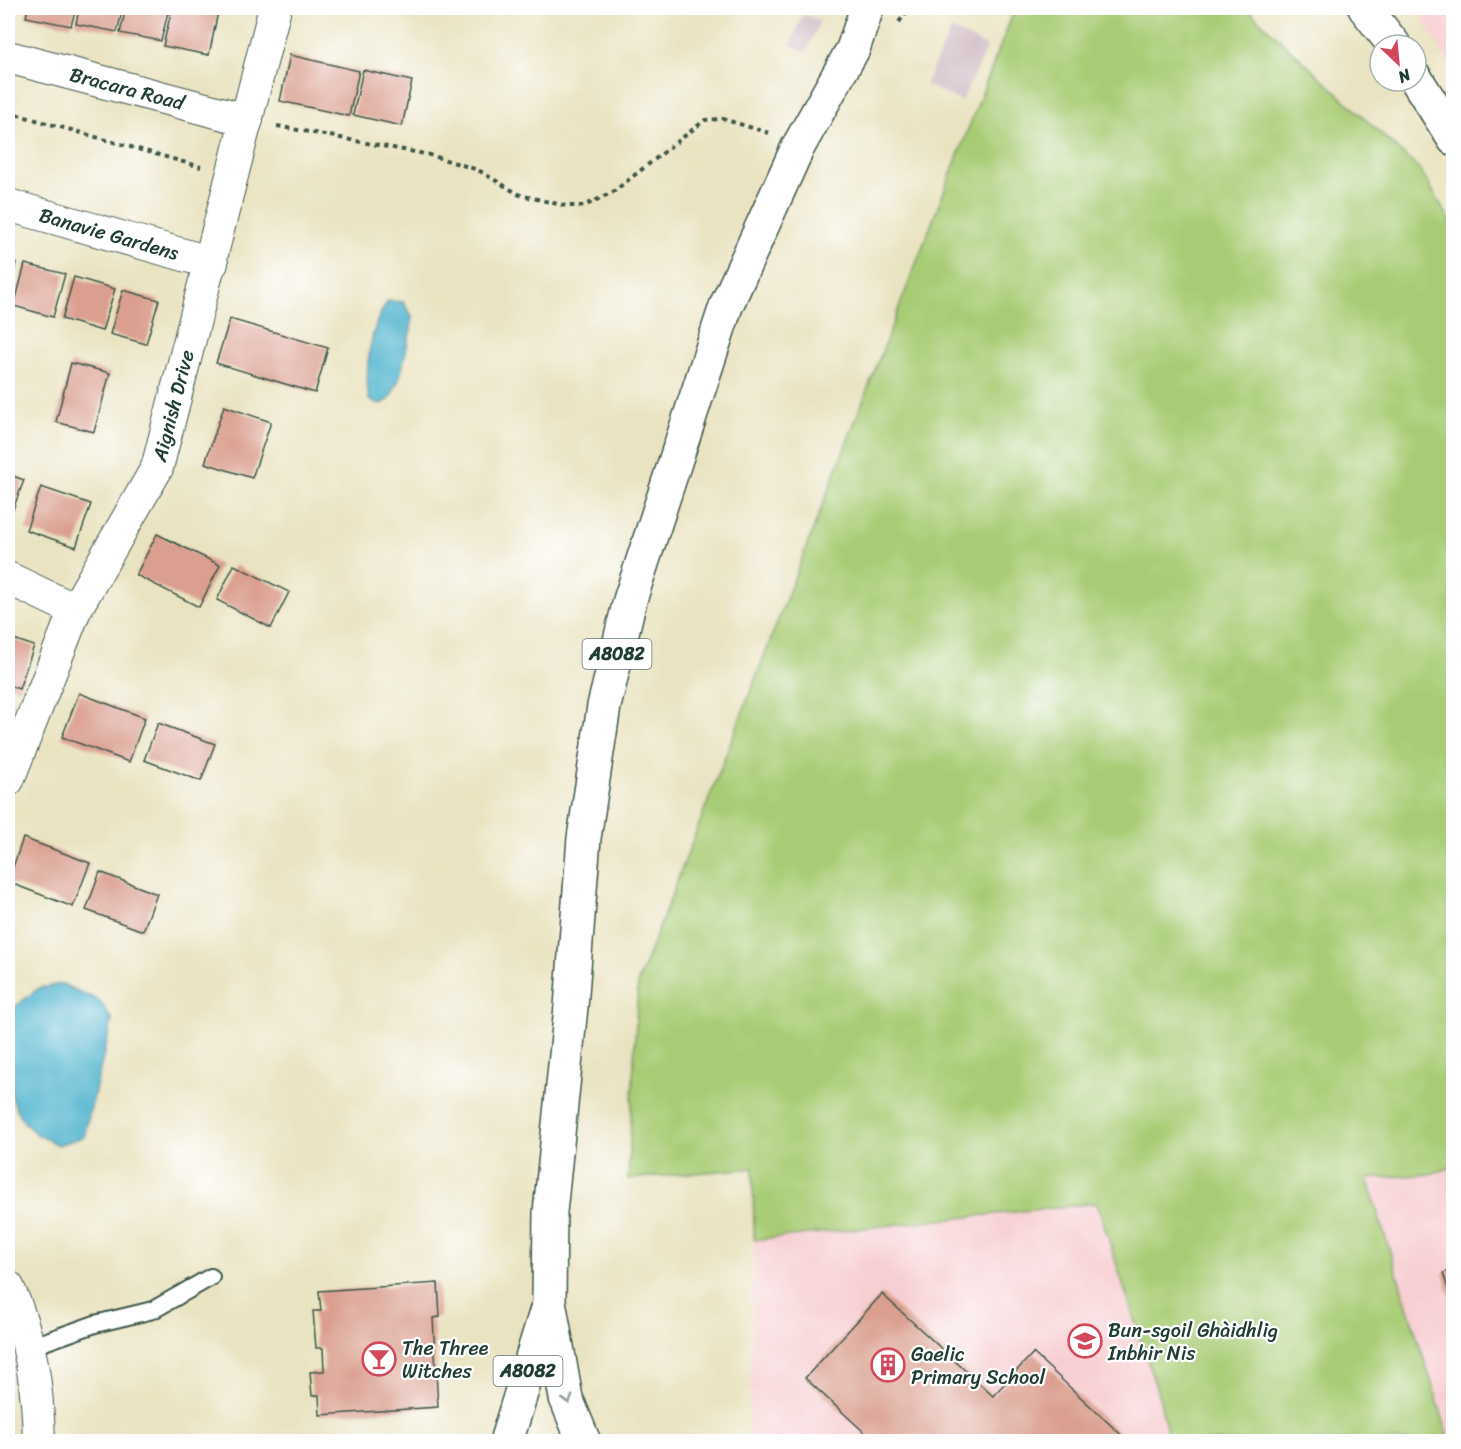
<svg xmlns="http://www.w3.org/2000/svg" width="1461" height="1449" viewBox="0 0 1461 1449" font-family="Sriracha,sans-serif">
<style>
.built{fill:#f7cfd2}
.industrial{fill:#d2bdc6}
.green{fill:#a8cc75;stroke:#648454;stroke-width:1.5}
.water{fill:#4fb4ce;stroke:#377881;stroke-width:1.5}
.building{fill:#da9f8f}
.lines{fill:none;stroke-linecap:round;stroke-linejoin:round}
.service-casing{stroke:#3d5649;stroke-width:20}
.minor-casing{stroke:#3d5649;stroke-width:34}
.secondary-casing{stroke:#3d5649;stroke-width:36}
.primary-casing{stroke:#3d5649;stroke-width:36}
.path{stroke:#3d5649;stroke-width:4;stroke-dasharray:4.5 4.5;stroke-linecap:butt}
.service{stroke:#fff;stroke-width:16}
.minor{stroke:#fff;stroke-width:32}
.secondary{stroke:#fff;stroke-width:33}
.primary{stroke:#fff;stroke-width:33}
.oneway{stroke:#8f9e9a}
.labels{text-anchor:middle;stroke-width:4.5;stroke-linejoin:round;paint-order:stroke}
.shield{fill:#fff;stroke:#627771;stroke-width:1.5}
.shield-label{font-size:18px;font-weight:bold;fill:#1f3d34}
.street-label{font-size:20px;fill:#1f3d34;stroke:#fff}
.poi-label{font-size:20px;fill:#1f3d34;stroke:#fff;text-anchor:start}
</style>
<rect width="100%" height="100%" fill="#fff"/>
<filter id="ink" filterUnits="userSpaceOnUse"><feTurbulence type="fractalNoise" baseFrequency=".0167" numOctaves="2"/><feDisplacementMap in="SourceGraphic" scale="12" xChannelSelector="R" yChannelSelector="G"/><feConvolveMatrix kernelMatrix="1 2 1 2 8 2 1 2 1" color-interpolation-filters="sRGB"/></filter>
<filter id="wash" filterUnits="userSpaceOnUse"><feTurbulence type="fractalNoise" baseFrequency=".008" numOctaves="4" result="noise"/><feDisplacementMap in="SourceGraphic" scale="24" xChannelSelector="R" yChannelSelector="G"/><feGaussianBlur stdDeviation="1.35" result="paint"/><feColorMatrix in="noise" values="0 0 0 0 0 0 0 0 0 0 0 0 0 0 0 0 0 1.4 0 .05"/><feComposite in="paint" operator="in"/></filter>
<g filter="url(#wash)">
<rect width="100%" height="100%" fill="#eae3c1"/>
<path class="built" d="M1416,8H1453V71Z
M1453,1167V1441L749,1442L754,1240L1097,1203L1430,1174Z"/>
<path class="industrial" d="M803,14L820,21L806,52L790,45Z
M951,29L987,46L962,101L925,85Z"/>
<path class="green" d="M1015,8H1246L1420,170L1453,225V1167L1430,1174L1367,1179L1450,1441H1169L1160,1400L1097,1203L754,1240L753,1168L628,1179L638,982Z"/>
<path class="water" d="M388,301L403,302L412,316L411,329L400,377L389,400L381,404L369,400C364,370 370,326 388,301Z
M62,984L100,1001L112,1020L84,1137L58,1145C50,1141 40,1137 33,1131C0,1105 8,1049 8,1012L39,988Z"/>
<g id="blocks">
<path class="building" d="M28,8H76L71,26L26,17Z
M79,8H123L117,32L76,24Z
M126,8H169L161,41L120,33Z
M172,8H196L218,12L209,55L163,46Z
M290,55L359,71L349,116L280,101Z
M363,70L412,81L402,126L353,115Z
M8,261L16,263L8,292Z
M25,264L65,274L53,317L14,306Z
M74,277L115,289L102,331L62,319Z
M123,290L159,300L146,344L110,334Z
M230,319L328,348L315,393L216,363Z
M71,363L110,373L94,432L56,422Z
M224,406L271,422L252,478L205,463Z
M8,474L24,480L8,523Z
M41,487L91,504L76,547L26,530Z
M157,534L220,565L199,607L136,575Z
M234,565L289,592L271,628L217,600Z
M8,637L34,646L19,689L8,685Z
M79,693L145,718L129,762L62,737Z
M158,723L215,744L201,781L144,760Z
M23,838L90,863L73,907L8,882Z
M100,872L157,894L143,931L86,910Z
M1454,1270V1304H1453L1443,1273Z
M438,1283L440,1317L433,1318L438,1407L320,1415L319,1395L312,1396L310,1372L324,1371L323,1348H316L313,1311H321L319,1291Z
M882,1294L993,1396L1033,1353L1129,1442H875L805,1378Z"/>
</g>
</g>
<g filter="url(#ink)">
<use href="#blocks" fill-opacity="0" stroke="#3d5649" stroke-width="1.5"/>
<g class="lines">
<defs>
<path id="service" d="M30,1347L95,1324L153,1310L211,1277"/>
<g id="minor">
<path id="s1" d="M8,57L247,120"/>
<path id="s2" d="M8,205L212,263"/>
<path d="M8,578L75,610"/>
<path id="s3" d="M8,780L75,610L157,468L275,8"/>
<path d="M8,1287C31,1336 38,1388 39,1442"/>
</g>
<path id="secondary" d="M1365,8L1394,45
M1416,79L1454,139"/>
<path id="primary" d="M506,1442L547,1309
M584,1442L566,1398L549,1301L550,1212L571,1007L584,838L604,706L630,600L726,306L798,147L853,49L867,8"/>
</defs>
<use href="#service" class="service-casing"/>
<use href="#minor" class="minor-casing"/>
<use href="#secondary" class="secondary-casing"/>
<use href="#primary" class="primary-casing"/>
<path class="path" d="M899,22L910,8
M8,112L201,167
M277,126L430,155L478,170L520,195L566,206H584L613,192L705,120L723,119L769,133"/>
<use href="#service" class="service"/>
<use href="#minor" class="minor"/>
<use href="#secondary" class="secondary"/>
<use href="#primary" class="primary"/>
</g>
<defs><path id="oneway-chevron" d="M-2-3.5L2.5 0L-2 3.5" fill="none" stroke-width="1.6" stroke-linecap="round" stroke-linejoin="round" transform="scale(1.5)"/></defs>
<use class="oneway" href="#oneway-chevron" transform="translate(568 1400) rotate(73)"/>
</g>
<defs>
<symbol id="school-ring" viewBox="-11 -11 22 22"><circle r="9.5" fill="#fff" stroke="#d1495b" stroke-width="1.5"/><path d="M0-5L7-2L0 1L-7-2ZM-4 1L0 2.5L4 1V4Q0 6-4 4Z" fill="#d1495b"/></symbol>
<symbol id="bar-ring" viewBox="-11 -11 22 22"><circle r="9.5" fill="#fff" stroke="#d1495b" stroke-width="1.5"/><path d="M-6-5H6L.8 .8V4.5H3.5V6h-7V4.5H-.8V.8Z" fill="#d1495b"/></symbol>
<symbol id="building-ring" viewBox="-11 -11 22 22"><circle r="9.5" fill="#fff" stroke="#d1495b" stroke-width="1.5"/><path d="M-4-6H4V6H1V3H-1V6H-4ZM-2.5-4.3h1.7v1.8h-1.7ZM.8-4.3h1.7v1.8H.8ZM-2.5-1h1.7V.8h-1.7ZM.8-1h1.7V.8H.8Z" fill="#d1495b"/></symbol>
</defs>
<g fill-rule="evenodd">
<use href="#school-ring" x="1066" y="1322" width="38" height="38"/>
<use href="#bar-ring" x="360" y="1340" width="38" height="38"/>
<use href="#building-ring" x="869" y="1346" width="38" height="38"/>
</g>
<g class="labels">
<g class="shield">
<rect x="582.5" y="639" width="69" height="30" rx="4.5"/>
<rect x="493.5" y="1356" width="69" height="30" rx="4.5"/>
</g>
<g class="shield-label">
<text x="617" y="660">A8082</text>
<text x="528" y="1377">A8082</text>
</g>
<g class="street-label">
<text dy="7" stroke="none"><textPath href="#s1" startOffset="123">Bracara Road</textPath></text>
<text dy="7" stroke="none"><textPath href="#s2" startOffset="105">Banavie Gardens</textPath></text>
<text dy="7" stroke="none"><textPath href="#s3" startOffset="411">Aignish Drive</textPath></text>
</g>
<g class="poi-label">
<text x="1108" y="1337">Bun-sgoil Ghàidhlig<tspan x="1108" dy="23">Inbhir Nis</tspan></text>
<text x="402" y="1355">The Three<tspan x="402" dy="23">Witches</tspan></text>
<text x="911" y="1361">Gaelic<tspan x="911" dy="23">Primary School</tspan></text>
</g>
</g>
<rect width="1461" height="1449" fill="none" stroke="#fff" stroke-width="30"/>
<g transform="translate(1398 63) rotate(154)"><circle r="28" fill="#ffffff" stroke="#a5b1ae" stroke-width="1.5"/>
<path d="M0-4.5L10 22L0 15L-10 22Z" fill="#d1495b"/>
<text y="-9" font-size="16" font-weight="bold" text-anchor="middle" fill="#1f3d34">N</text>
</g>
</svg>
